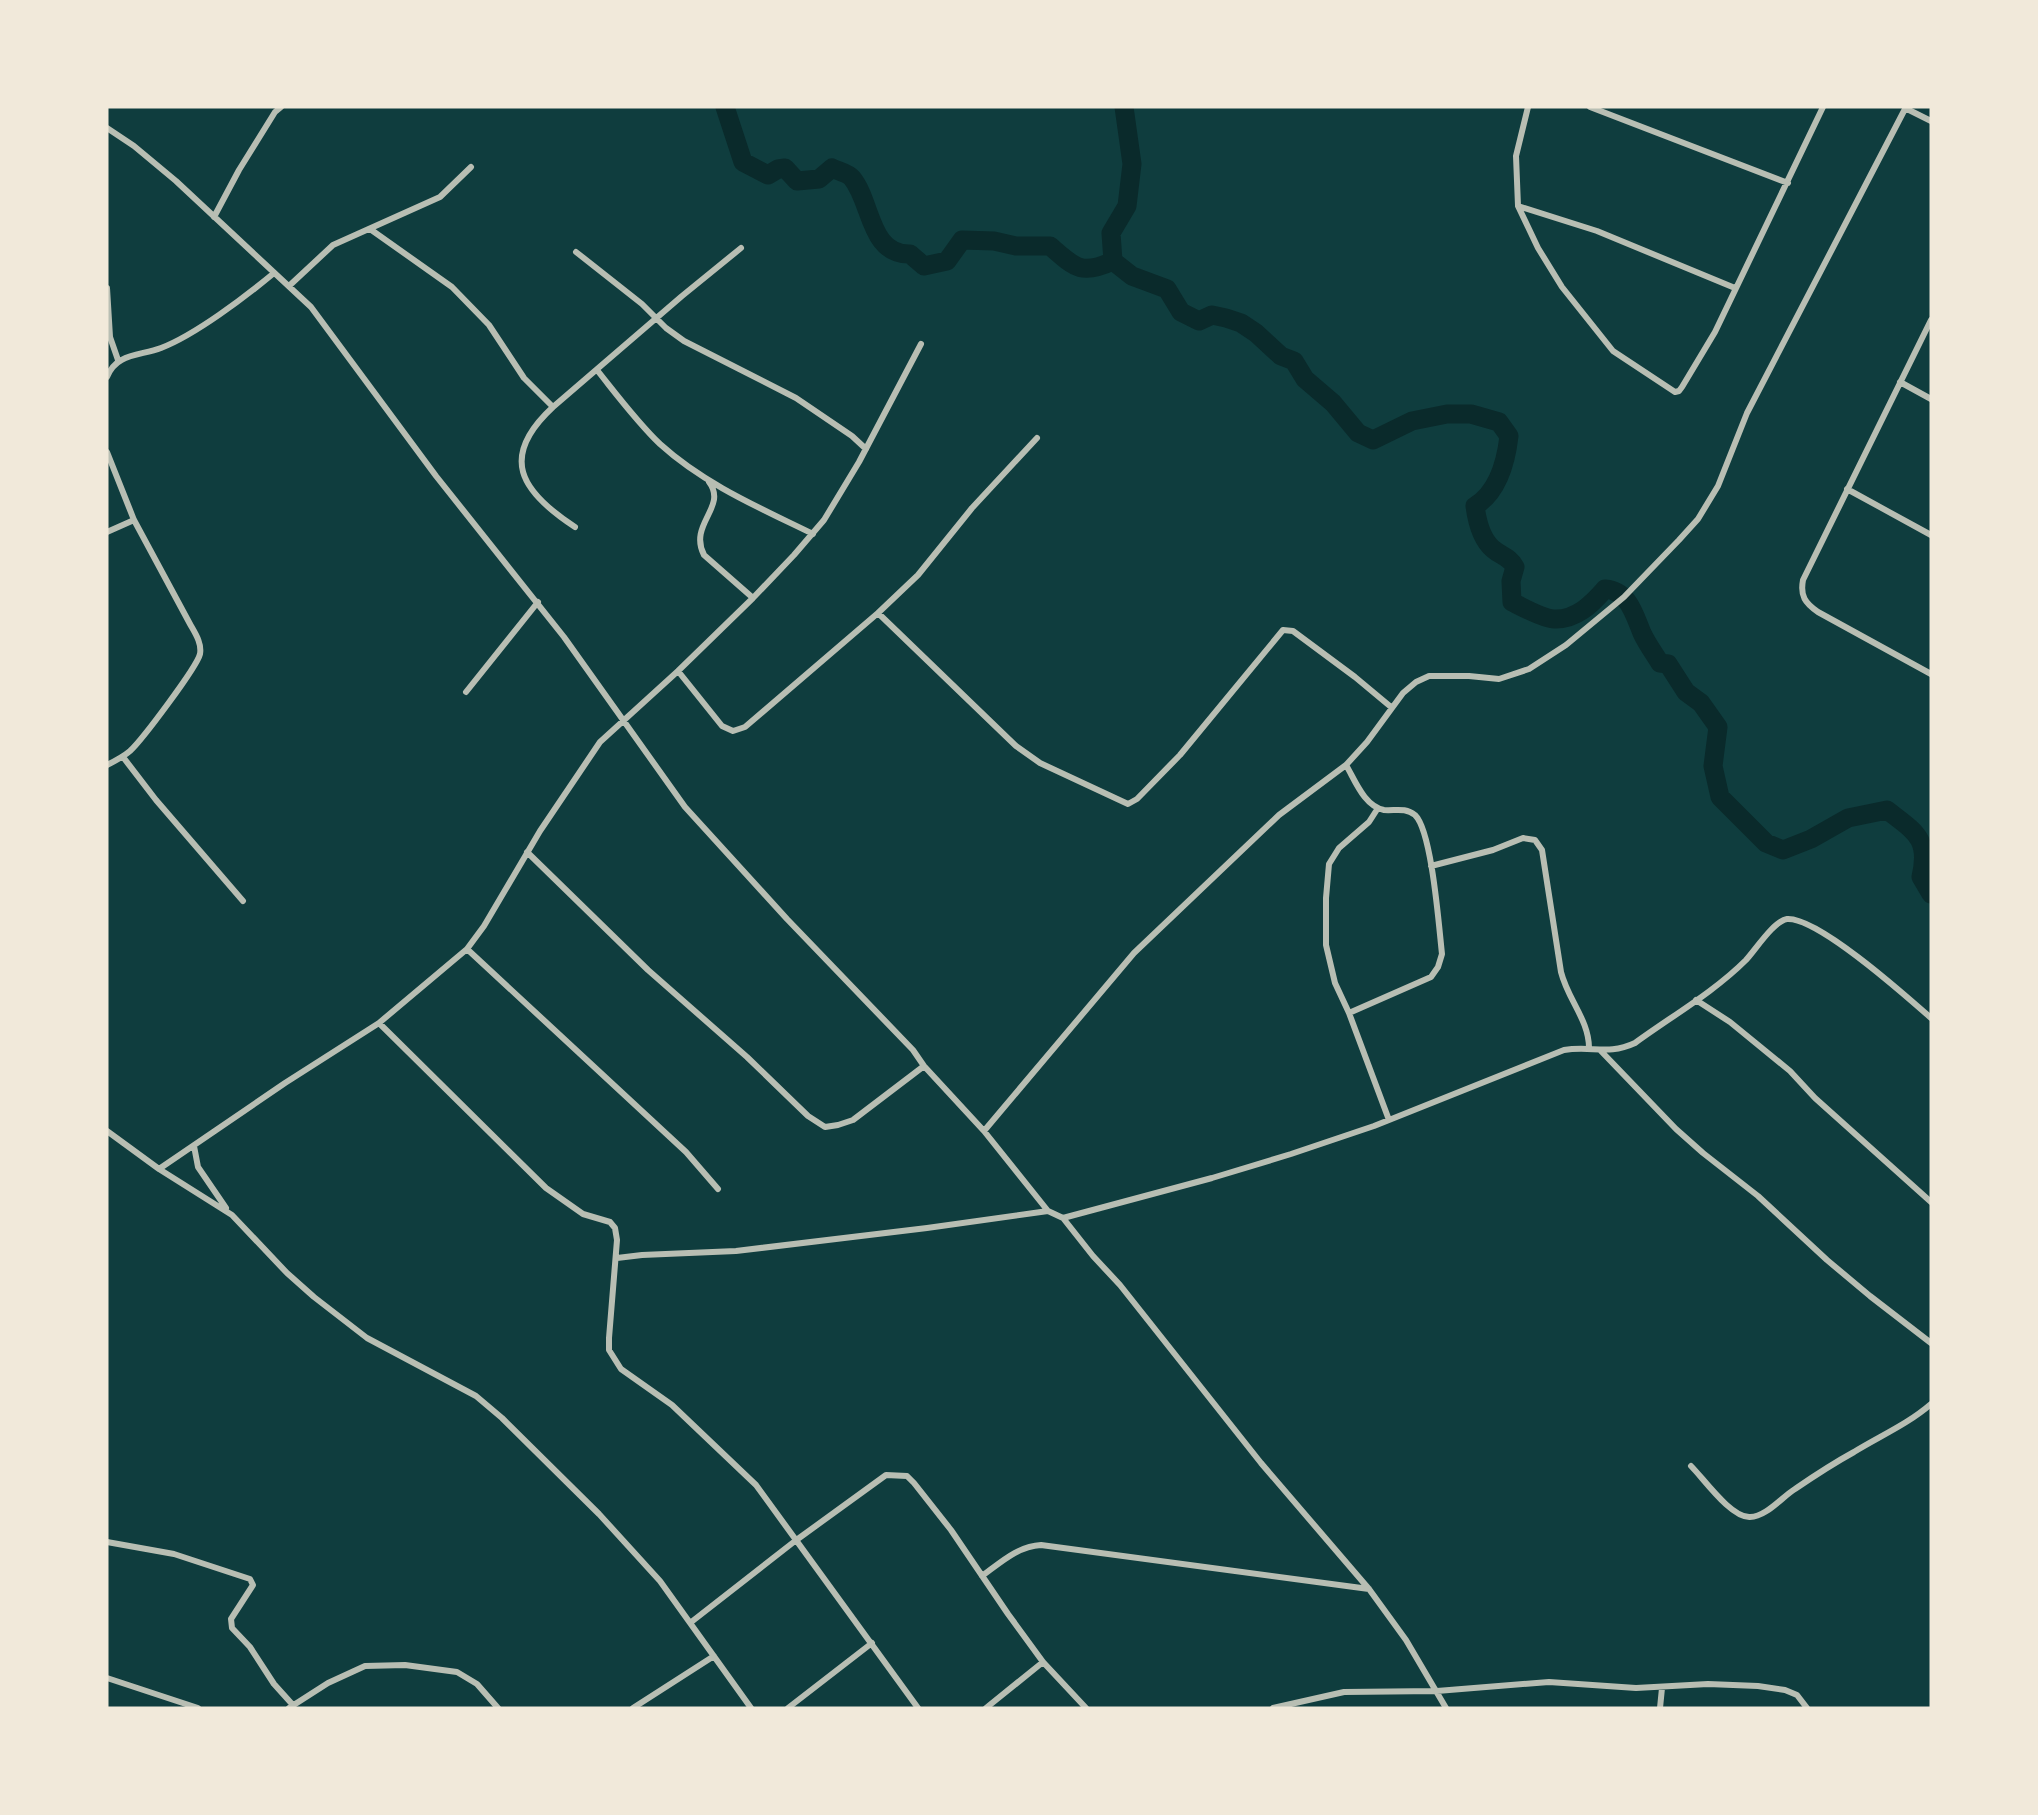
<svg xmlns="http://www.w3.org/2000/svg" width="2038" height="1815" viewBox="0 0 2038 1815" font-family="Bitter,serif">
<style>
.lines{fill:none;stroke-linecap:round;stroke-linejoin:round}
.river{stroke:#0a2a2b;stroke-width:19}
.minor{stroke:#b8beb3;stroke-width:6}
</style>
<rect width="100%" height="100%" fill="#0f3d3e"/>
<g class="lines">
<path class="river" d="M725,107L743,162L768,175L778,169L785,168L797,181L819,179L832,168C838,171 848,173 852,178C872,202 869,255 910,254L924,266L947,261L962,240L994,241L1016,246H1050C1074,267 1081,276 1113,261
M1124,107L1132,164L1127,206L1111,233L1113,261L1132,276L1167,289L1181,312L1199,321L1212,315L1226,318L1241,323L1256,333L1281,356L1294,361L1305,379L1333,403L1358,433L1373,440L1412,421L1447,414H1471L1499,422L1509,436C1506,462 1498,492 1475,506C1477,521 1481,539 1493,549C1501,556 1510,557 1515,567L1511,581L1512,602C1522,607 1544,619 1554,619C1576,620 1592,604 1605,589C1629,591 1634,614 1642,633C1647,644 1654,653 1660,663L1668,664L1686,692L1701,703L1718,727L1713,766L1720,797L1766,843L1783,850L1811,839L1848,818L1887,810C1915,832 1930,838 1921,877L1931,894"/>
<path class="minor" d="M1528,107L1516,156L1518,206L1538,248L1562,287L1613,351L1675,392L1679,391L1682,387L1715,332L1823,107
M1590,107L1788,183
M1905,108L1931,121
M107,128L134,146L176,181L311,307L436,476L564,637L685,807L787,919L913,1050L924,1066L984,1131L1048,1211L1063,1218L1093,1256L1120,1285L1261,1463L1369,1589L1406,1640L1446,1708
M1518,206L1597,231L1735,288
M214,217L239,170L275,112L281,107
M370,229L452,287L489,325L524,378L553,407
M576,252L642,304L666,328L684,341L796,398L852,436L866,449
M289,286L333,245L440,197L471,167
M107,288L110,337L118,360
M1931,320L1803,580C1800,596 1805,603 1818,612L1931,674
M597,370C617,395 637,422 660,444C704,484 760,508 813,534
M107,377C116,353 140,356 161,348C195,335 245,297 274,273
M1900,382L1931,399
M107,452L134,520L190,624C195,633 202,643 200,654C197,667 142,740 130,751C123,757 115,761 107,765
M709,482C728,507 688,524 704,555L753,598
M1847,489L1931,535
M575,527C520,491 499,457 553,407L682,296L741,248
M107,532L134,520
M878,613L1016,746L1040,763L1128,804L1137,799L1180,755L1283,630L1293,631L1355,677L1391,707
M678,671L722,726L733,731L745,727L878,613L918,575L972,508L1037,438
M466,692L538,602
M123,757L156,800L243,901
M1346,765C1355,780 1364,806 1384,810C1395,811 1405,807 1415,815C1432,831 1439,928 1442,954L1438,967L1431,977L1349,1013
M1378,808L1369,822L1339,848L1329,864L1326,898V945L1335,983L1349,1013L1389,1120
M527,852L648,970L747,1057L808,1116L825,1127L838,1125L853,1120L924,1066
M1431,866L1493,850L1523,838L1535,840L1542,850L1561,972C1568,1000 1589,1020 1589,1048
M467,949L686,1152L718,1189
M1696,1000L1730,1022L1790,1071L1815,1098L1931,1202
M379,1023L546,1188L583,1214L610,1222L615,1228L617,1240L609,1338V1350L621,1369L672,1405L756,1485L918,1708
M1600,1050L1676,1129L1703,1153L1758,1196L1827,1260L1870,1296L1931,1343
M107,1131L159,1169L232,1215L287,1273L314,1297L367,1338L476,1396L502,1418L599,1514L660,1581L751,1708
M984,1131L1134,953L1279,815L1346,765L1367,742L1403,693L1416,682L1429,676H1469L1499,679L1529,669L1566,645L1624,597L1679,540L1698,519L1718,486L1747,413L1906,107
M194,1146L198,1167L226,1208
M159,1169L285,1083L379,1023L467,949L484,926L540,831L600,742L678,671L753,598L794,555L824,520L859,462L921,344
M1063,1218L1212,1178L1291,1154L1374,1126L1564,1050C1592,1045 1607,1056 1635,1043C1672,1016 1714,992 1746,960C1756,949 1774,921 1787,919C1818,917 1906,996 1931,1018
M617,1258L642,1255L736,1251L927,1228L1048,1211
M1691,1466C1704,1479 1731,1518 1750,1517C1766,1517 1782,1497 1795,1489C1814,1476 1834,1463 1854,1452C1880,1436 1908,1424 1931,1404
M107,1542L174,1554L250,1579L253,1585L231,1619L232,1628L250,1647L274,1684L292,1704
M982,1576C1000,1563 1018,1546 1041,1545L1369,1589
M690,1623L795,1541L886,1475L907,1476L914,1483L951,1530L1008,1614L1043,1662L1086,1708
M107,1678L198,1708
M289,1708L328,1683L365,1666L405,1665L457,1672L477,1684L498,1708
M633,1708L714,1656
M788,1708L872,1643
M986,1708L1043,1662
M1273,1708L1344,1692L1437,1691L1549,1682L1636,1688L1708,1684L1758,1686L1785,1690L1797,1695L1807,1708
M1660,1708L1662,1688"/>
</g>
<rect width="2038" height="1815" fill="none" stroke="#f1e9da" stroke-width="217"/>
</svg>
